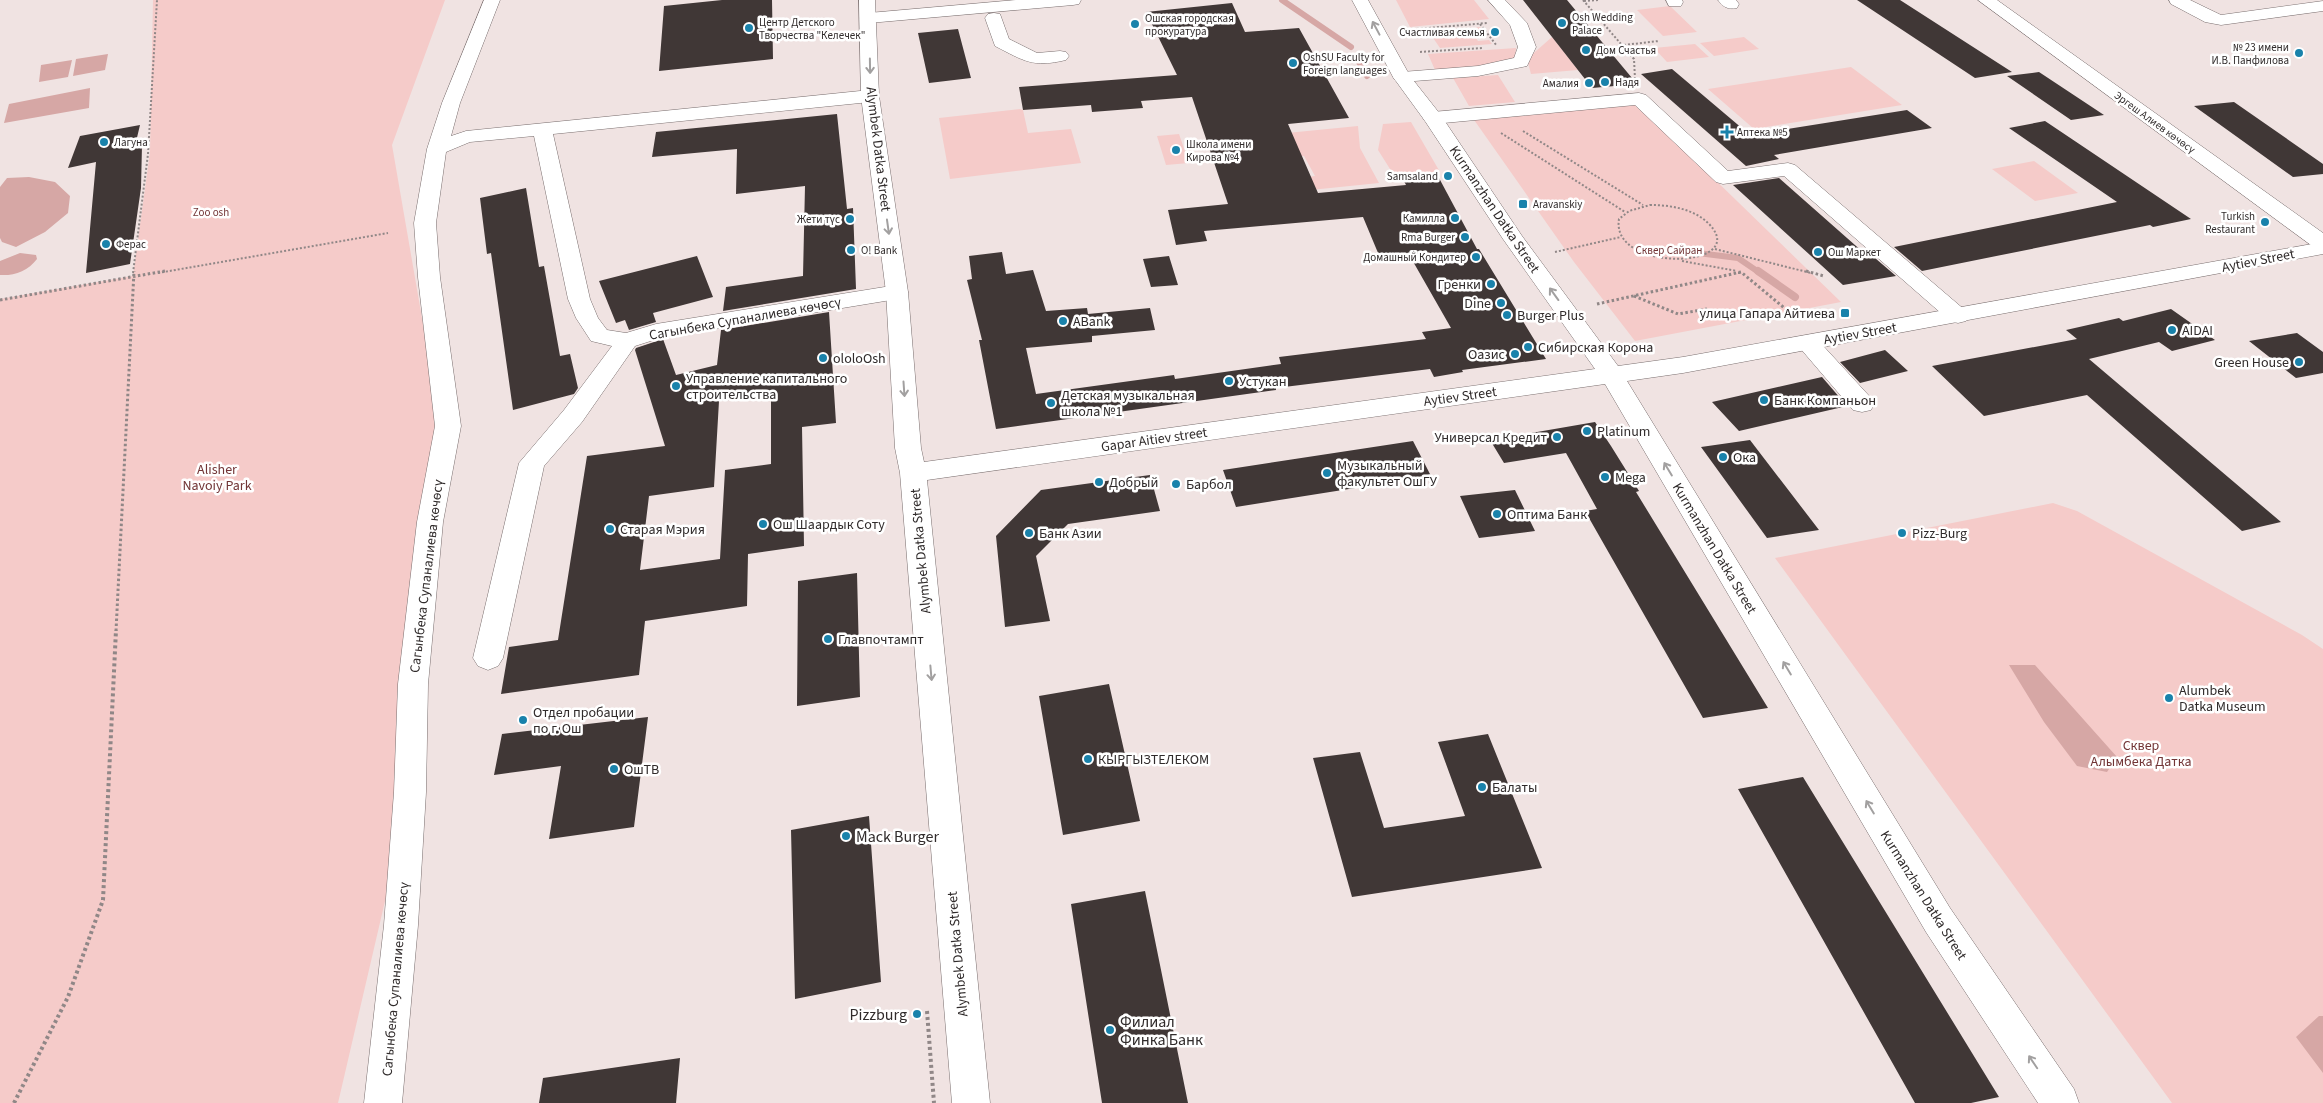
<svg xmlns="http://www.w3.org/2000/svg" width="2323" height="1103" viewBox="0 0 2323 1103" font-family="'Source Sans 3',sans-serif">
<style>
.green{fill:#f5cbc9}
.water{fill:#d6a7a5}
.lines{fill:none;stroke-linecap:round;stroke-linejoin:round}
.stream-far1{stroke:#d6a7a5;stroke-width:6}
.stream{stroke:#d6a7a5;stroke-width:8}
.building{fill:#403736;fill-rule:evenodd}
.minor-casing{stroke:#796e6e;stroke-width:1}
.major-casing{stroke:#796e6e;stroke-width:1}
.path-far2{stroke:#908787;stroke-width:2;stroke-dasharray:2 2;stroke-linecap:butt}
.path-far1{stroke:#908787;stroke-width:3;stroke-dasharray:2.5 2.5;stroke-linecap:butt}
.path{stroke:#908787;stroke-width:4;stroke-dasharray:3 3;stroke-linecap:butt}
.minor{fill:#fff;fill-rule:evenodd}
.major{fill:#fff;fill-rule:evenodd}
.oneway{stroke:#a2a0a0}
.poi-dot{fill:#1982ab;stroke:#fff;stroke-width:2}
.labels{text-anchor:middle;stroke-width:5;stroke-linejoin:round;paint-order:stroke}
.far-poi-label{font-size:11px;fill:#302b2b;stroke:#fff;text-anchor:start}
.far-street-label{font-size:11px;fill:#302b2b;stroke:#fff}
.far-park-label{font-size:11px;fill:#723536;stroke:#fff}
.street-label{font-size:14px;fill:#302b2b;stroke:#fff}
.poi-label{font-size:14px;fill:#302b2b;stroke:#fff;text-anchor:start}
.park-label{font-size:14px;fill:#723536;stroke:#fff}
.near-poi-label{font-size:16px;fill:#302b2b;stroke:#fff;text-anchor:start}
</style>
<rect width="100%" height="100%" fill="#f0e3e2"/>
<path class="green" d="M153,0H445L392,145L440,422L392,871L338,1103H0V299L133,276L150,152Z
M1396,0H1474L1489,19L1410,27Z
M1670,6L1697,32L1663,36L1637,10Z
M1481,27L1484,32L1473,34L1478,41L1489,40L1492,44L1440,48L1429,32Z
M1552,37L1578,70L1531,74L1527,59Z
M1744,37L1759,49L1714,56L1700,43Z
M1695,44L1709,57L1667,62L1654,48Z
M1516,48L1515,59L1502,65L1435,70L1428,54Z
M1851,67L1902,105L1754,129L1708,89Z
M1498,75L1515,102L1469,106L1453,78Z
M1636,103L1841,302L1635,341L1574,262L1472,117Z
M1020,109L1023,110L1028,133L1071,129L1081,163L950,179L939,118Z
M1411,122L1440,172L1397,180L1378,150L1383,124Z
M1358,126L1360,148L1379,183L1291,192L1285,180L1315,176L1304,156L1277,159L1287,133Z
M1179,134L1189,163L1166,165L1157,136Z
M2034,161L2078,193L2035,201L1992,169Z
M2053,503L2077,511L2302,635L2323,649V1103H2172L1775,558Z"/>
<path class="water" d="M108,54L105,70L73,76L76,59Z
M72,60L68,77L39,82L41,65Z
M90,88L89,108L4,123L9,104Z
M29,177L55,182L70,196L68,213L45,232L16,247L2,242L0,238V187L7,178Z
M20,253L36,255L37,259C28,271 14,276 0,275V261Z
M2009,665H2035L2117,757L2107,772L2077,766L2044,722Z
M2319,1016H2323V1073L2296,1037Z"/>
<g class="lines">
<path class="stream-far1" d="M1282,0L1351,47
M1356,57L1367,76
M1698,253L1738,258L1760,273"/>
<path class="stream" d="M1758,271L1795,297"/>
</g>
<path class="building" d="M722,0H772L773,59L659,71L664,6Z
M1523,0H1567L1637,84L1592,88Z
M1857,0H1900L2012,72L1975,78Z
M1232,3L1245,32L1299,28L1349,118L1288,124L1318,193L1406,185L1404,181L1439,178L1477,249H1479L1546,359L1462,370L1463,372L1434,377L1430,369L1276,388V390L996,429L979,340H982L967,280L972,279L969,256L1002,252L1006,274L1033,270L1046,311L1087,308L1088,314L1150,308L1155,330L1092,336V342L1026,348L1036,394L1174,375L1175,379L1281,364L1279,357L1426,339L1422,332L1451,328L1411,258L1381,260L1363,217L1204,231L1207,241L1176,245L1168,210L1228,204L1192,97L1141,101L1143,108L1092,112L1091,105L1023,110L1019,87L1177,75L1146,12Z
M958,29L971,78L929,83L918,33Z
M1672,69L1750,135L1907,110L1932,128L1774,155L1779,159L1746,166L1641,74Z
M2039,72L2104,115L2071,120L2007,76Z
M2234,102L2323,164V174L2293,177L2194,106Z
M837,114L847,209L853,208L856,289L723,311L726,287L803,276L805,186L736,194L737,149L652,157L656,132Z
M2045,121L2191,219L2153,227L2150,225L1922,271L1894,247L2117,202L2009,128Z
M140,125L135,146L142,145L141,188L130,264L86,273L96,162L68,168L80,136Z
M1779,178L1864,253L1868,252L1896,276L1843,285L1733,185Z
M526,188L539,267L544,266L560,356L570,354L578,388L574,394L513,410L491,253L487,254L480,198Z
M697,256L713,297L653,313L656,322L629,330L625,320L616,323L599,281Z
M1169,256L1178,285L1151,287L1143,259Z
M2171,309L2215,340L2172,351L2159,342L2089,359L2281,522L2242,531L2087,395L1984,416L1932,366L2077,339L2066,330L2119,318L2123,321Z
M829,312L836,423L802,427L804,546L748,554L747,606L645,621L639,675L501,694L509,647L558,640L587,456L665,446L635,350L636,348L663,339L676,375L717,365L721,330ZM771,396V464L725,470L720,559L640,570L649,496L714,487L719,401Z
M2297,333L2323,352V373L2296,378L2249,341Z
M1885,350L1908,371L1860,383L1840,362Z
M1822,377L1847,406L1739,431L1712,402Z
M1595,422L1611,446L1639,491L1636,492L1768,708L1703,718L1585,511L1597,509L1566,453L1504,463L1490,440Z
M1750,440L1819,530L1767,538L1701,447Z
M1413,441L1431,476L1236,507L1223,470Z
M1150,475L1160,511L1068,524L1036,556L1050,621L1005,627L996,536L1041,490Z
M1515,490L1535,531L1479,538L1460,496Z
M857,573L860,697L797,706L798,581Z
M1109,684L1140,821L1063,835L1039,696Z
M648,717L634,827L549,839L561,766L494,775L502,734Z
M1488,734L1542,868L1352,897L1313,758L1360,752L1384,828L1465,816L1438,742Z
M1803,777L1999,1097L1971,1103H1915L1738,789Z
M869,816L881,982L795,999L791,830Z
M1145,891L1188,1103H1102L1071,904Z
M680,1058L676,1103H539L543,1078Z"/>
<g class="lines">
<defs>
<path id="minor" d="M484,0H500L460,103L451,136L466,131L870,90L877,92L879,96L877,100L870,102L553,134L590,299L598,318L607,330L626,333L656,324L897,285L905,287L908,292L905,297L897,299L660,338L635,346L582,422L544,466L503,658L498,666L488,670L478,666L473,658L519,463L564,410L612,346L591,341L576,318L568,299L534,136L470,142L446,152L436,223L440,277L461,426L443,522L428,684L426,792L418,925L402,1103H364L384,925L394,792L398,684L417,522L435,426L418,277L414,223L427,149L442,103Z
M1016,0H1081L1079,4L1073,5L869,23L863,22L860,18L863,14L869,13Z
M1488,0H1505L1527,23L1536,47L1527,66L1478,76L1402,82L1396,81L1393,77L1396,73L1402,72L1478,66L1514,58L1518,47L1510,25Z
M1666,0H1682L1683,2L1681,6H1669Z
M1718,0H1736L1739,4L1737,8C1728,10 1723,7 1718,0Z
M1978,0H1997L2323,233V249L2315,248Z
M2169,0H2190L2221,15L2323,1V11L2221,25L2205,22L2171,4Z
M994,13L1000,14L1009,39L1037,53L1060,51L1066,52L1069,56L1066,60C1033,68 1024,61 995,46L985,18L988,14Z
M1639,93L1646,95L1728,171L1788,163L1795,165L1966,311L1969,316L1966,321L1958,323L1950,321L1784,176L1723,184L1716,182L1635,105L1433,124L1426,122L1423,118L1426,114L1433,112Z
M1808,336L1816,338L1871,398L1874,404L1871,410L1862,412L1853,410L1800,348L1796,343L1800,338Z"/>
<path id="major" d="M859,0H875L879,96L908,292L921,448L924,462L1595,369L1503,239L1425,121L1393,77L1352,0H1368L1410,76L1440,114L1522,236L1618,366L1683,357L2323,242V254L1683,373L1627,381L1950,908L2074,1089L2079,1103H2038L1926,932L1605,384L927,480L990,1103H952L900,473L895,448L886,292L861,96Z"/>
</defs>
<use href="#minor" class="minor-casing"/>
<use href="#major" class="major-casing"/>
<path class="path-far2" d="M1583,0L1634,59L1635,79
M1584,1L1598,0
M1480,24L1497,46
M1405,30L1487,23
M1624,45L1659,41
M1420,52L1482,48
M1523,131L1643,205
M1501,133L1625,212
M1650,205C1671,205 1695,209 1710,225C1750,269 1610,273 1619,219L1629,211Z
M1715,249L1811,273
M1555,252L1621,237
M1682,261L1737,271
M133,273L148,154L157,0
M158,273L388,233
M1738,273H1742"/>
<path class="path-far1" d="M1806,271L1824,276
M1634,296L1678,314L1707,309
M0,300L165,271
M1597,304L1741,272L1794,316
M116,631L134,271"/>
<path class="path" d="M927,1011L934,1103
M14,1103L68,997L103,900L116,630"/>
<use href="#minor" class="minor"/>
<use href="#major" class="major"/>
</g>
<defs><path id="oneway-shaft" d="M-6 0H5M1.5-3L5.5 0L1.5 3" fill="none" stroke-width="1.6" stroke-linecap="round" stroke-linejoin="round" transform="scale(1.25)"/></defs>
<g class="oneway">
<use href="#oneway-shaft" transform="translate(1376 28) rotate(-118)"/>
<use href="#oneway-shaft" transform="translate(870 66) rotate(89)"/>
<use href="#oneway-shaft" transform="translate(888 227) rotate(82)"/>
<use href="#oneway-shaft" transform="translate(1554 294) rotate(-126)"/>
<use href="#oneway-shaft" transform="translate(904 389) rotate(86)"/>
<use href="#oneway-shaft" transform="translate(1668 469) rotate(-121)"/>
<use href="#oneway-shaft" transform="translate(1787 668) rotate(-121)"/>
<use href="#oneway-shaft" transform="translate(931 673) rotate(85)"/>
<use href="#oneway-shaft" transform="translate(1870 807) rotate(-121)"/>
<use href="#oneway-shaft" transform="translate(2033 1062) rotate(-124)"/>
</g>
<g class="poi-dot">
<circle cx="1562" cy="23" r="5"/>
<circle cx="1135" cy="24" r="5"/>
<circle cx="749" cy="28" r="5"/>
<circle cx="1495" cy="32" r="5"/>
<circle cx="1586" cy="50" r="5"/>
<circle cx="2299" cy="53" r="5"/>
<circle cx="1293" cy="63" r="5"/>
<circle cx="1605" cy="82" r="5"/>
<circle cx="1589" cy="83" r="5"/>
<path d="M1724.5 124.5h5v5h5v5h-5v5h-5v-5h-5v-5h5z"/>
<circle cx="104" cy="142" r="5"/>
<circle cx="1176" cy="150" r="5"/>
<circle cx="1448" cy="176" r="5"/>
<rect x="1518" y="199" width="10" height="10" rx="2.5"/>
<circle cx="1455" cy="218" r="5"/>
<circle cx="850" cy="219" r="5"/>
<circle cx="2265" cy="222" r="5"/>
<circle cx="1465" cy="237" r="5"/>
<circle cx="106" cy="244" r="5"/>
<circle cx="851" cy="250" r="5"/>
<circle cx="1818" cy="252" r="5"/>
<circle cx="1476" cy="257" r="5"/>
<circle cx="1491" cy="284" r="5"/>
<circle cx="1501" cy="303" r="5"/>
<rect x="1840" y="308" width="10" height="10" rx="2.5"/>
<circle cx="1507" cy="315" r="5"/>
<circle cx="1063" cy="321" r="5"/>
<circle cx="2172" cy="330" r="5"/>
<circle cx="1528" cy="347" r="5"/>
<circle cx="1515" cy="354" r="5"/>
<circle cx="823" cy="358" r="5"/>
<circle cx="2299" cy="362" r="5"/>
<circle cx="1229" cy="381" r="5"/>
<circle cx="676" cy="386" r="5"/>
<circle cx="1764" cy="400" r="5"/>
<circle cx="1051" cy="403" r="5"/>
<circle cx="1587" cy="431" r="5"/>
<circle cx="1557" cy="437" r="5"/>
<circle cx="1723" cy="457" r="5"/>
<circle cx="1327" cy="473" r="5"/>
<circle cx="1605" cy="477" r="5"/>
<circle cx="1099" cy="482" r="5"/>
<circle cx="1176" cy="484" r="5"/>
<circle cx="1497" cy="514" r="5"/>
<circle cx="763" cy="524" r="5"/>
<circle cx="610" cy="529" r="5"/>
<circle cx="1029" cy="533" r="5"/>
<circle cx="1902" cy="533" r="5"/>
<circle cx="828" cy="639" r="5"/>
<circle cx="2169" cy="698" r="5"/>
<circle cx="523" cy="720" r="5"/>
<circle cx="1088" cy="759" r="5"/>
<circle cx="614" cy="769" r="5"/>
<circle cx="1482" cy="787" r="5"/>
<circle cx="846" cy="836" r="5"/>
<circle cx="917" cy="1014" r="5"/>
<circle cx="1110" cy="1030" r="5"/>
</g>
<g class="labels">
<g class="far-poi-label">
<text x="1572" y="21">Osh Wedding<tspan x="1572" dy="13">Palace</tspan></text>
<text x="1145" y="22">Ошская городская<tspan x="1145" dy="13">прокуратура</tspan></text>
<text x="759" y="26">Центр Детского<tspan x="759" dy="13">Творчества "Келечек"</tspan></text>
<text x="1485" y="36" text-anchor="end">Счастливая семья</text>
<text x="2289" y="51" text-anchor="end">№ 23 имени<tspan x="2289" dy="13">И.В. Панфилова</tspan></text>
<text x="1596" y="54">Дом Счастья</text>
<text x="1303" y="61">OshSU Faculty for<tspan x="1303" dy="13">Foreign languages</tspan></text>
<text x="1615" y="86">Надя</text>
<text x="1579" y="87" text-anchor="end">Амалия</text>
<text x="1737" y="136">Аптека №5</text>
<text x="114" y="146">Лагуна</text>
<text x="1186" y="148">Школа имени<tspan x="1186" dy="13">Кирова №4</tspan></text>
<text x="1438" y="180" text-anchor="end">Samsaland</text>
<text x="1533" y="208">Aravanskiy</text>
<text x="2255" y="220" text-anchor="end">Turkish<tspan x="2255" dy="13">Restaurant</tspan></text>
<text x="1445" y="222" text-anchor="end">Камилла</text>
<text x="840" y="223" text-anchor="end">Жети түс</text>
<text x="1455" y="241" text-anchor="end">Rma Burger</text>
<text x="116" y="248">Ферас</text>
<text x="861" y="254">О! Bank</text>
<text x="1828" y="256">Ош Маркет</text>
<text x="1466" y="261" text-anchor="end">Домашный Кондитер</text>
</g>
<g class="far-street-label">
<text transform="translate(2155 122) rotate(36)" y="4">Эргеш Алиев көчөсү</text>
</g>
<g class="far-park-label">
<text x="211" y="216">Zoo osh</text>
<text x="1669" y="254">Сквер Сайран</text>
</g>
<g class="street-label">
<text transform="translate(879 149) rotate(83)" y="5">Alymbek Datka Street</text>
<text transform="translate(1495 209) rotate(56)" y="5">Kurmanzhan Datka Street</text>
<text transform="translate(2258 260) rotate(-11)" y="5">Aytiev Street</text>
<text transform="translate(745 318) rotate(-10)" y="5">Сагынбека Супаналиева көчөсү</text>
<text transform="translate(1860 333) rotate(-10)" y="5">Aytiev Street</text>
<text transform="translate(1460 396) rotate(-8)" y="5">Aytiev Street</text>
<text transform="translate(1154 439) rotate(-8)" y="5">Gapar Aitiev street</text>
<text transform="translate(1715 548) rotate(59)" y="5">Kurmanzhan Datka Street</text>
<text transform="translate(920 551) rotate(-95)" y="5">Alymbek Datka Street</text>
<text transform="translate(426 576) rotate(-83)" y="5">Сагынбека Супаналиева көчөсү</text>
<text transform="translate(1924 895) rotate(58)" y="5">Kurmanzhan Datka Street</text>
<text transform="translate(957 954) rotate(-95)" y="5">Alymbek Datka Street</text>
<text transform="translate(395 979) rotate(-85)" y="5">Сагынбека Супаналиева көчөсү</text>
</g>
<g class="poi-label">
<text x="1481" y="289" text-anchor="end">Гренки</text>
<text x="1491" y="308" text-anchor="end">Dine</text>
<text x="1835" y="318" text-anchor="end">улица Гапара Айтиева</text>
<text x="1517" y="320">Burger Plus</text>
<text x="1073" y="326">ABank</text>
<text x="2182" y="335">AIDAI</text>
<text x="1538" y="352">Сибирская Корона</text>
<text x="1505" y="359" text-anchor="end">Оазис</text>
<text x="833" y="363">ololoOsh</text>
<text x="2289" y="367" text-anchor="end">Green House</text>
<text x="686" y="383">Управление капитального<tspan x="686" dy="16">строительства</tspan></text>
<text x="1239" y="386">Устукан</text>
<text x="1061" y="400">Детская музыкальная<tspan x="1061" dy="16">школа №1</tspan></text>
<text x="1774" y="405">Банк Компаньон</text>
<text x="1597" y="436">Platinum</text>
<text x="1547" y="442" text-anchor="end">Универсал Кредит</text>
<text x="1733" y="462">Ока</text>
<text x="1337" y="470">Музыкальный<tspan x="1337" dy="16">факультет ОшГУ</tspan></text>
<text x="1615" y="482">Mega</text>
<text x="1109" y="487">Добрый</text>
<text x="1186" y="489">Барбол</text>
<text x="1507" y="519">Оптима Банк</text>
<text x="773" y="529">Ош Шаардык Соту</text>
<text x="620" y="534">Старая Мэрия</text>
<text x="1039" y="538">Банк Азии</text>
<text x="1912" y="538">Pizz-Burg</text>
<text x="838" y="644">Главпочтампт</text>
<text x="2179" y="695">Alumbek<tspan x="2179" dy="16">Datka Museum</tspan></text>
<text x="533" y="717">Отдел пробации<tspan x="533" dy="16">по г. Ош</tspan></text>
<text x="1098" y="764">КЫРГЫЗТЕЛЕКОМ</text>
<text x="624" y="774">ОшТВ</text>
<text x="1492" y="792">Балаты</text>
</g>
<g class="park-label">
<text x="217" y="474">Alisher<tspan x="217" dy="16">Navoiy Park</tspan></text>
<text x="2141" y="750">Сквер<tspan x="2141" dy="16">Алымбека Датка</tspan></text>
</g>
<g class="near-poi-label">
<text x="856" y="842">Mack Burger</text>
<text x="907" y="1020" text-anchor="end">Pizzburg</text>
<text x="1120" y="1027">Филиал<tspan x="1120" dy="18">Финка Банк</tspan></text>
</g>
</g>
</svg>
